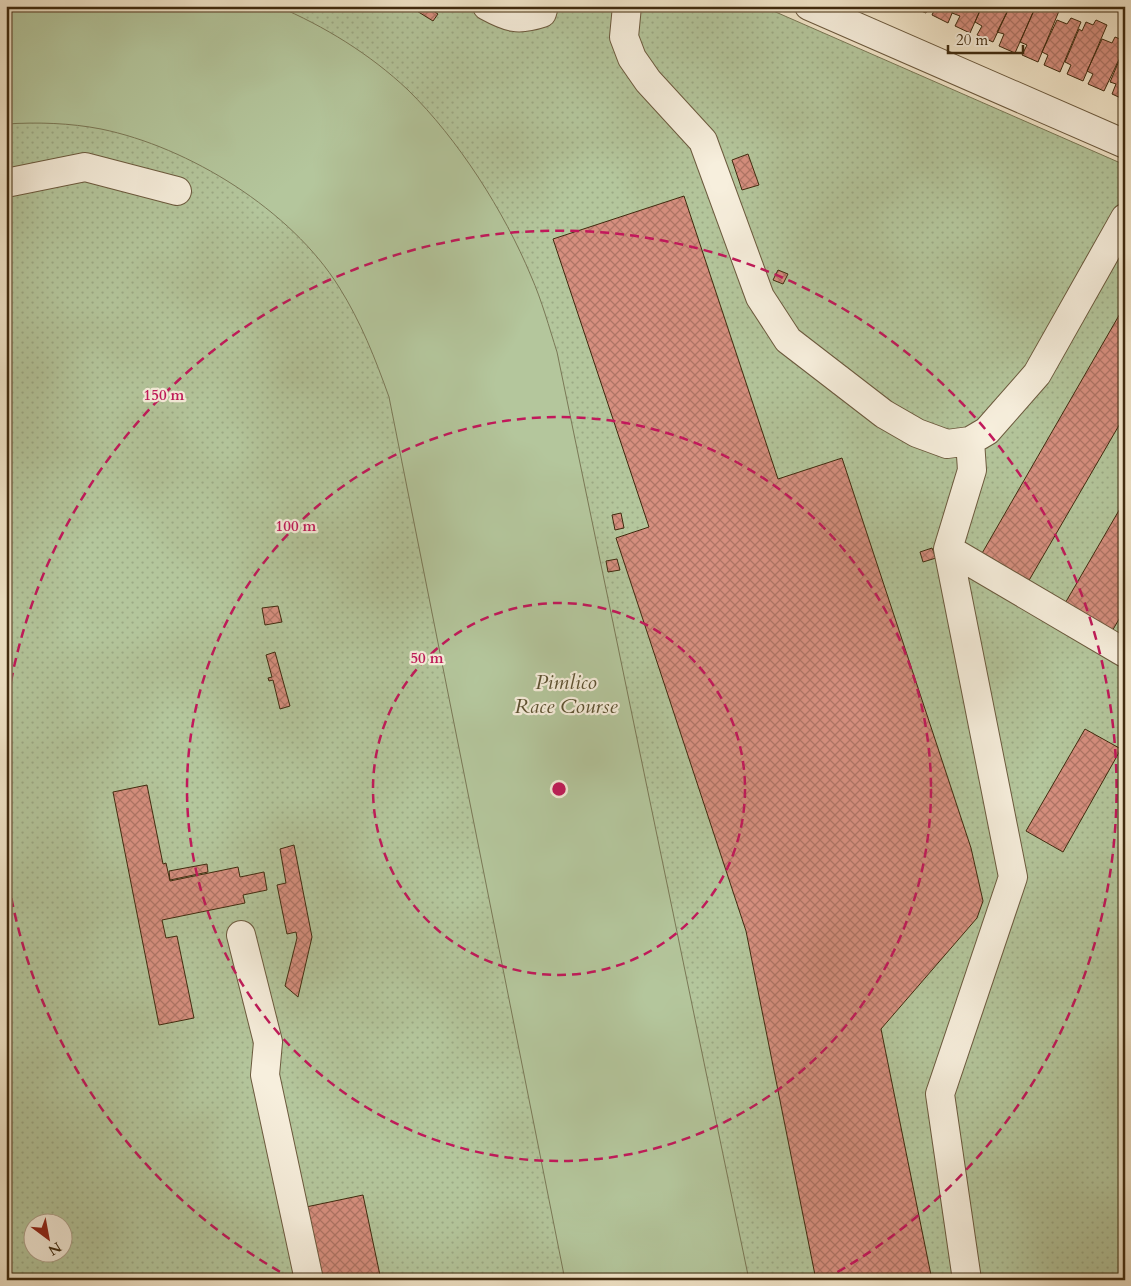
<svg xmlns="http://www.w3.org/2000/svg" width="1131" height="1286" viewBox="0 0 1131 1286" font-family="Cardo,serif">
<style>
.grass{fill:url(#grass-dots);stroke:#7a7856;fill-rule:evenodd}
.pitch{fill:#b4c69c;stroke:#7a7856}
.building{fill:url(#building-cross-hatch);stroke:#402b0f}
.lines{fill:none;stroke-linecap:round;stroke-linejoin:round}
.minor-casing{stroke:#6c5a3e;stroke-width:30}
.minor{stroke:#f7efdd;stroke-width:28}
.ring{fill:none;stroke:#c2185b;stroke-width:2.5;stroke-dasharray:9 6}
.labels{text-anchor:middle;stroke-width:4.5;stroke-linejoin:round;paint-order:stroke}
.park-label{font-size:21px;font-style:italic;fill:#5d5232;stroke:#f7efdd}
.centre{fill:#c2185b;stroke:#f7efdd;stroke-width:2.5}
.ring-label{font-size:15px;text-anchor:middle;font-weight:bold;fill:#c2185b;stroke:#f7efdd;stroke-width:4.5;stroke-linejoin:round;paint-order:stroke}
</style>
<defs>
<pattern id="grass-dots" width="8" height="8" patternUnits="userSpaceOnUse" patternTransform="scale(1.25)"><rect width="8" height="8" fill="#b4c69c"/><path d="M2 2h.1M6 6h.1" fill="none" stroke="#9caa85" stroke-width="1.8" stroke-linecap="round"/></pattern>
<pattern id="building-cross-hatch" width="8" height="8" patternUnits="userSpaceOnUse" patternTransform="scale(1.25)"><rect width="8" height="8" fill="#d68f7f"/><path d="M0 0l8 8M0 8l8-8" fill="none" stroke="#af7566"/></pattern>
</defs>
<rect width="100%" height="100%" fill="#f2e6ca"/>
<filter id="stains"><feTurbulence type="fractalNoise" baseFrequency=".004" numOctaves="4"/><feColorMatrix values="0 0 0 0 .2 0 0 0 0 .09 0 0 0 0 .02 0 0 0 .5 -.17"/></filter>
<radialGradient id="worn" r=".72"><stop offset=".6" stop-color="#630" stop-opacity="0"/><stop offset="1" stop-color="#630" stop-opacity=".3"/></radialGradient>
<path class="grass" d="M6,6H762L1125,165V1280H6ZM32,1224H62V1254H32Z"/>
<path class="pitch" d="M6,6H277C324,26 370,54 408,90C458,139 504,211 531,276C542,301 549,327 557,352L749,1280H565L389,397C375,358 361,322 339,287C291,210 189,147 101,129C70,123 38,122 6,124Z"/>
<path class="building" d="M413,6H426L438,14L433,21L412,8Z
M909,6H929L926,13Z
M936,6H955L948,23L932,15Z
M955,6H982L970,33L955,26L960,16L952,13Z
M982,6H1010L993,42L977,35L982,26L975,22Z
M1010,6H1036L1015,53L999,46L1004,34L997,32Z
M1041,6L1059,11L1038,62L1022,55L1027,45L1020,42L1034,10L1039,12Z
M1071,18L1081,22L1060,72L1044,65L1048,55L1042,52L1057,20L1067,24Z
M1096,20L1107,25L1083,81L1067,74L1071,65L1065,62L1079,29L1082,31L1086,22L1093,25Z
M1115,37L1125,41L1124,49L1104,91L1088,84L1093,74L1087,71L1102,39L1112,43Z
M1124,49H1125V100L1112,94L1116,84L1110,82Z
M748,154L759,185L742,190L732,160Z
M684,196L778,479L842,458L971,848L983,901L977,918L881,1029L932,1280H816L746,931L616,538L649,527L553,239Z
M778,270L788,274L783,284L773,280Z
M1125,305V415L1024,589L977,562Z
M1125,500V609L1108,638L1060,612Z
M621,513L624,528L615,530L612,515Z
M932,548L936,558L923,562L920,552Z
M617,559L620,570L608,572L606,561Z
M278,606L282,622L265,625L262,608Z
M275,652L290,706L280,709L273,680L269,681L268,678L272,677L266,655Z
M1085,729L1121,749L1063,852L1026,831Z
M147,785L163,864L166,863L170,881L238,867L240,877L264,872L267,890L243,895L245,903L162,920L166,938L177,936L194,1018L159,1025L113,792Z
M294,845L312,937L298,997L285,986L297,938L296,932L287,934L277,885L286,883L280,849Z
M207,864L208,872L170,880L169,871Z
M363,1195L381,1280H321L306,1207Z"/>
<g class="lines">
<defs>
<path id="minor" d="M487,6C509,18 518,21 542,13L544,6
M627,6L624,37L632,58L648,81L703,141L760,297L788,340L884,414L917,433L947,444L970,441L987,431L1037,374L1125,218
M809,6L1125,144
M6,183L85,167L177,191
M948,549L1125,653
M241,935L268,1042L265,1075L309,1280
M967,1280L940,1094L1013,877L948,549L972,470L970,441"/>
</defs>
<use href="#minor" class="minor-casing"/>
<use href="#minor" class="minor"/>
</g>
<g class="ring">
<circle cx="559" cy="789" r="186"/>
<circle cx="559" cy="789" r="372"/>
<path d="M293 1279A558 558 0 0 1 6 867M6 711A558 558 0 1 1 825 1279"/>
</g>
<g class="labels">
<g class="park-label">
<text x="566" y="689">Pimlico<tspan x="566" dy="24">Race Course</tspan></text>
</g>
</g>
<circle cx="559" cy="789" r="8" class="centre"/>
<g class="ring-label">
<text x="164" y="400">150 m</text>
<text x="296" y="531">100 m</text>
<text x="427" y="663">50 m</text>
</g>
<rect width="1131" height="1286" fill="none" stroke="#f2e6ca" stroke-width="25"/>
<rect x="8" y="8" width="1116" height="1271" fill="none" stroke="#402b0f" stroke-width="2.5"/>
<rect x="12" y="12" width="1106" height="1261" fill="none" stroke="#402b0f"/>
<g transform="translate(48 1238) rotate(148)"><circle r="24" fill="#f7efdd" stroke="#aea18b"/>
<path d="M0-4L9 19L0 12L-9 19Z" fill="#8f2418"/>
<text y="-8" font-size="14" font-weight="bold" text-anchor="middle" fill="#402b0f">N</text>
</g>
<path d="M948 45v8h75v-8" fill="none" stroke="#402b0f" stroke-width="2.5"/>
<text x="956" y="45" font-size="15" fill="#402b0f" stroke="#f7efdd" stroke-width="4" paint-order="stroke">20 m</text>
<rect width="100%" height="100%" filter="url(#stains)"/>
<rect width="100%" height="100%" fill="url(#worn)"/>
</svg>
